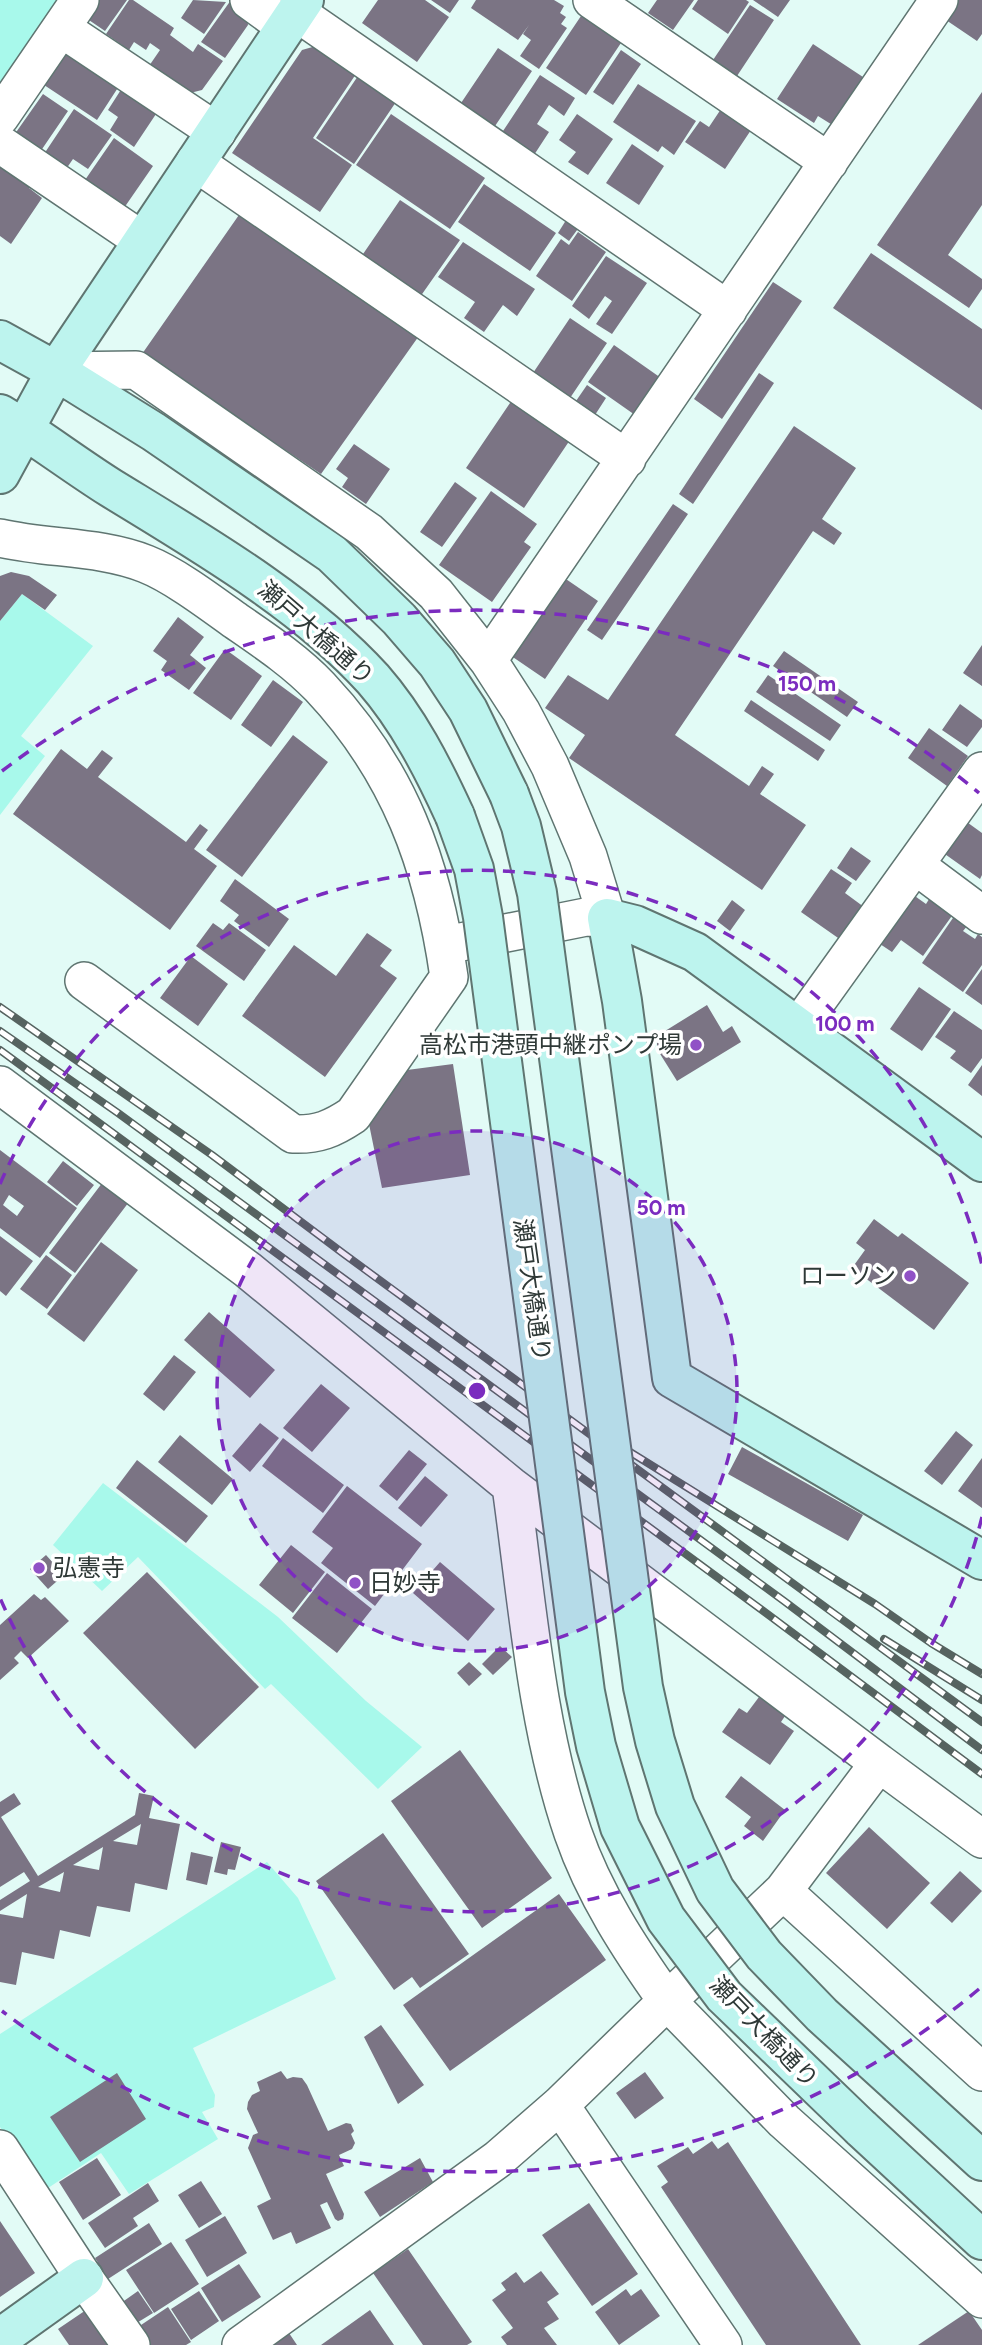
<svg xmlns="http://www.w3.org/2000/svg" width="982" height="2345" viewBox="0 0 982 2345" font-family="Figtree,'Noto Sans JP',sans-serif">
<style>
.green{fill:#a8f9eb}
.building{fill:#7b7484;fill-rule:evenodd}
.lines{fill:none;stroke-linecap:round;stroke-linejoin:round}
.street-casing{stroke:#5f7571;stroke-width:40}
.secondary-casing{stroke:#5f7571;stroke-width:42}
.street{stroke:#fff;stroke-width:37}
.secondary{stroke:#bdf4ee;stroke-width:38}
.rail-casing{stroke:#566360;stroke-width:8}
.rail{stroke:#fff;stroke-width:5;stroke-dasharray:16;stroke-linecap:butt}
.secondary-bridge-casing{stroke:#5f7571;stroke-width:42;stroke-linecap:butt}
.secondary-bridge{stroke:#bdf4ee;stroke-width:38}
.ring{fill:none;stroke:#7b2cbf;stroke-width:3.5;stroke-dasharray:12 9}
.poi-dot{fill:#9051c6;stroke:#fff;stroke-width:2.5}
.labels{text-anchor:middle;stroke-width:7;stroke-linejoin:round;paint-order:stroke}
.street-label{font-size:24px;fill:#2f3937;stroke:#fff}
.poi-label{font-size:24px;fill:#2f3937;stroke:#fff;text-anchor:end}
.centre{fill:#7b2cbf;stroke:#fff;stroke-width:3.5}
.ring-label{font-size:21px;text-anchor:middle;font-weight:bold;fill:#7b2cbf;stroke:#fff;stroke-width:7;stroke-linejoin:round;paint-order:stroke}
</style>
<rect width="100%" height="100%" fill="#e2fbf6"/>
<path class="green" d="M0,0H67L0,97Z
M22,594L93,646L21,736L45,756L0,815V621Z
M103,1483L278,1617L366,1701L422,1747L378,1789L271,1684L265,1689L138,1557L102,1591L53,1545Z
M267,1862L298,1898L336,1979L193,2048L215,2095L214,2107L202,2112L218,2139L129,2194L101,2153L42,2192L0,2127V2034Z"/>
<path class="building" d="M94,0H127L105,31L83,16Z
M129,0H133L174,28L170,35L193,52L198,44L223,61L202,90L190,93L149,66L160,50L150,43L146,50L134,42L129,50L106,34Z
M193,0L226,2L204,34L181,18Z
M231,0L246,10L248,25L225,58L201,42Z
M378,0H425L449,17L417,62L362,23Z
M431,0H459L450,13Z
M476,0H554L564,6L560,13L566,17L561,24L567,28L539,69L520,56L531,40L523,34L529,25L518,40L471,8Z
M657,0H694L673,30L648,13Z
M698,0H746L749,2L728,34L692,9Z
M753,0H790L778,17Z
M959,0H982V34L977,41L946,20Z
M750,5L774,20L737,76L713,60Z
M581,16L621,43L586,95L546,68Z
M63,44L121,83L97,120L38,81Z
M813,44L866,79L834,126L818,116L814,123L777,99Z
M316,46L356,74L313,138L352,165L320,212L232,153L302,50Z
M498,48L532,71L493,129L459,106Z
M621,50L641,64L613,105L593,92Z
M360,73L398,99L354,164L316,138Z
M540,75L575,98L564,116L549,105L537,124L549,132L534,155L501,134Z
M638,84L696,121L674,155L662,146L658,152L613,122Z
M124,85L160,108L134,147L110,130L118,117L108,110Z
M982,92V205L948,255L982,279V289L969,308L877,245Z
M43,94L68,111L38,155L12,138Z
M723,106L753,127L725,169L685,142L700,121L709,127Z
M74,109L112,135L88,169L73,159L64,172L42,157Z
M391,114L485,178L450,229L356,165Z
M577,114L613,139L588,175L568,162L576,152L559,140Z
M114,138L153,166L124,208L85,180Z
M632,144L664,166L639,205L606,183Z
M0,163L32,184L29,188L42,198L11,244L0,236Z
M484,184L556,233L530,271L458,222Z
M400,200L460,240L420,297L361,257Z
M241,212L421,333L321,474L142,354Z
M568,217L580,226L569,241L558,233Z
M578,232L606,252L572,301L536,276L561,239L569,245Z
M463,242L535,289L517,316L503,305L484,332L464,318L475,302L438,277Z
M871,253L982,329V410L833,308Z
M606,256L647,283L612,334L596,324L612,301L605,296L589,319L572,306Z
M773,282L802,301L722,419L694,399Z
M570,318L607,343L570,398L533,373Z
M614,345L661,378L635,415L588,382Z
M759,373L774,383L693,504L679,494Z
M587,385L606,398L595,415L576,401Z
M514,397L572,437L524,508L466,468Z
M794,426L856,468L822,519L842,533L834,545L813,531L675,735L749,786L762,766L774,774L760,794L806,825L762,890L569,758L585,735L545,708L568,675L608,700Z
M354,444L390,469L366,504L342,487L348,478L336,469Z
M455,482L477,498L442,547L420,532Z
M491,491L537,524L524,542L531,547L492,602L439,565Z
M673,504L688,514L602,640L587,630Z
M11,572L29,576L57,595L45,610L22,594L0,621V576Z
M560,575L598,601L545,679L507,653Z
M178,617L204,637L190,655L206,668L189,690L161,670L167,661L153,651Z
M982,645V686L963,673Z
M225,649L262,676L231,720L193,693Z
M784,651L858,702L847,717L773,666Z
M768,675L841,725L830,741L756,692Z
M273,680L303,702L271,747L241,725Z
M751,700L825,750L818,761L744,711Z
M960,704L982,720V727L967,747L942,730Z
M929,728L968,756L947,786L908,758Z
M293,735L328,762L242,877L206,850Z
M61,749L87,769L102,750L113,758L98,777L186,842L200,824L208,830L194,849L217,866L170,930L13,814Z
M964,820L982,833V875L980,879L942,852Z
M851,847L871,861L856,881L837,868Z
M831,869L852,883L845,893L864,907L841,940L801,912Z
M235,879L289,919L269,947L234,921L239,915L220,901Z
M912,894L926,904L931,896L954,913L923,956L901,940L892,952L877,942Z
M732,900L745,910L730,931L717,921Z
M955,915L968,925L963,931L975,939L978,934L982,937V965L963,992L922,963Z
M213,923L223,930L229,923L266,950L244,981L196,946Z
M367,933L392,950L380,966L397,978L325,1077L242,1016L294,945L336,976Z
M191,956L228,984L198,1026L160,998Z
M982,969V1005L965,993Z
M919,987L951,1009L922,1051L890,1029Z
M707,1005L723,1032L732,1026L741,1042L677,1081L657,1049V1036Z
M954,1011L982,1030V1058L971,1073L950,1058L956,1051L935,1037Z
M453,1064L470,1175L382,1188L369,1124L407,1070Z
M982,1065V1096L968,1085Z
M0,1150L77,1208L40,1258L0,1228ZM9,1195L24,1206L17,1216L3,1205Z
M63,1161L94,1185L77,1206L47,1182Z
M109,1174L135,1194L75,1273L49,1253Z
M874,1219L898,1237L902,1233L969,1283L934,1330L852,1268L865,1250L856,1243Z
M0,1236L33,1261L6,1296L0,1291Z
M101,1242L138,1270L84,1342L47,1314Z
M46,1255L72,1275L47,1309L20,1289Z
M209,1312L275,1370L250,1398L184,1340Z
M174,1355L196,1372L164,1411L143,1394Z
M321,1384L350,1408L312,1452L283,1428Z
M260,1423L279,1438L250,1472L232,1456Z
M956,1431L973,1445L942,1485L924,1471Z
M180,1435L233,1479L212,1505L158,1462Z
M283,1438L344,1485L323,1513L262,1466Z
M742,1447L863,1515L848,1541L728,1474Z
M409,1450L427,1464L397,1501L379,1486Z
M982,1458V1508L958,1491Z
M137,1460L208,1516L186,1543L116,1488Z
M425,1476L448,1495L421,1527L398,1508Z
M347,1486L422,1544L375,1606L321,1563L333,1548L312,1532Z
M291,1545L325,1572L293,1613L259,1585Z
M46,1555L64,1575L48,1589L30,1569Z
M440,1562L495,1609L468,1641L413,1593Z
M147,1572L259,1687L195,1749L83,1633Z
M327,1573L372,1609L337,1653L292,1618Z
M34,1594L41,1600L45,1597L69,1621L28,1658L21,1651L14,1658L19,1663L0,1680V1625Z
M500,1646L512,1657L493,1675L482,1664Z
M469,1662L482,1674L469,1686L457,1673Z
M759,1697L785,1716L781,1722L794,1731L770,1765L722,1732L739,1708L747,1713Z
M460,1750L552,1878L482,1928L391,1801Z
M741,1776L785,1810L763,1841L744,1826L751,1817L725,1797Z
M14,1793L21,1804L1,1817L38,1876L135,1815L139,1793L154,1796L149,1818L180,1824L167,1890L135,1883L130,1912L97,1906L90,1937L60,1930L54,1959L22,1952L16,1985L0,1982V1914L23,1918L27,1894L0,1911V1900L30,1881L24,1872L0,1887V1802ZM141,1824L137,1845L113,1841ZM103,1847L99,1870L73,1865ZM64,1872L60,1892L38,1887Z
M869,1827L930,1883L887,1929L826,1873Z
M383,1833L469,1954L420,1988L412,1977L394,1990L316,1881Z
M221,1842L241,1847L235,1870L228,1869L227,1875L214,1872Z
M191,1852L213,1857L207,1885L186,1880Z
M960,1871L982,1891L952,1923L930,1903Z
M559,1894L606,1960L450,2071L403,2005Z
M381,2025L424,2085L398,2104L364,2037Z
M281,2071L287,2079L293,2077L302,2078L307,2085L328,2131L346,2123L351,2124L354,2131L351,2134L355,2143L352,2149L339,2155L344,2166L326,2174L344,2214L343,2219L338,2221L335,2219L327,2202L320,2205L331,2228L296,2244L291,2232L273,2240L257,2206L271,2199L248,2148L253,2135L258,2133L247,2109L248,2102L252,2095L260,2091L257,2082Z
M645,2072L664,2098L635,2119L616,2093Z
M117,2073L146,2119L80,2162L50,2117Z
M712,2141L718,2149L728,2142L861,2345H766L661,2187L668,2182L657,2166L688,2147L693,2154Z
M97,2158L121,2195L83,2220L59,2182Z
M420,2158L433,2182L380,2217L364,2192Z
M201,2181L222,2214L199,2228L178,2195Z
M148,2183L159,2201L133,2218L138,2226L105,2248L88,2223Z
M589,2203L638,2274L592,2306L542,2235Z
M225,2216L247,2253L207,2277L185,2240Z
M0,2221L35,2273L0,2297Z
M149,2223L162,2244L108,2279L95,2258Z
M171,2242L199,2284L154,2313L126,2270Z
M408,2249L472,2342L467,2345H423L373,2273Z
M239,2264L261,2297L222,2322L201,2288Z
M541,2271L559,2294L547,2302L559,2319L544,2328L557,2345H507L501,2337L513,2328L492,2300L506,2290L501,2283L516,2272L524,2283Z
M626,2289L631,2296L641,2289L660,2316L619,2345L595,2312Z
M138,2291L153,2313L135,2324L121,2303Z
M199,2291L219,2321L191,2340L171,2309Z
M168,2307L191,2342L186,2345H150L138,2327Z
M89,2308L111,2342L107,2345H69L58,2329Z
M370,2310L394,2345H321Z
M969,2311L982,2330V2345H918Z
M287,2330L297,2345H264Z"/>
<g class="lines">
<defs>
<path id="street" d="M249,0L286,27
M592,0L829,162
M296,12L728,310
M61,28L217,132
M0,117L80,0
M0,144L143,241
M195,162L627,459
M56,371L136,370L369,532L436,594L488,660L521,711L550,766L588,856L607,918L586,917L456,943
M0,538C48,549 101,546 146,564C174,575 211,603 236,621C265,641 295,661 320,687C399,771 433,864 449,977L353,1115C332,1129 318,1135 293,1134L84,981
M488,660L939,0
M915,865L982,915
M799,1026L982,771
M0,1085L248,1270L511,1486L879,1763
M511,1486C527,1600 536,1725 573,1833C594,1894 630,1949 667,2001L783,1891L879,1763L982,1839
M783,1891L982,2072
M560,2105L723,2345
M0,2149L84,2278L131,2345
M241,2345L498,2159L560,2105L667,2001L784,2121L982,2299"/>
<path id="secondary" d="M0,340L56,371L154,432L332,554L399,619L437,663L468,710L509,794
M0,414C38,437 73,464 111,488C199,542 303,602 373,679C408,719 433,768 455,816
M0,474L56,371L304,0
M982,1162L695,952L635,925L607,918L622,1001L672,1378L982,1560
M899,2085L982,2161
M861,2128L982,2240
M0,2338L84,2278"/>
</defs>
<use href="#street" class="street-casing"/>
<use href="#secondary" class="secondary-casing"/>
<use href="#street" class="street"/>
<use href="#secondary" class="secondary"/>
<defs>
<path id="rail" d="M0,1007L212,1155L344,1254L982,1722
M0,1031L118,1113L784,1601L982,1750
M0,1050L766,1613L982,1774
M630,1452L875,1604L931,1643L982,1674
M884,1639L982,1700"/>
</defs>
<use href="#rail" class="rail-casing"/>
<use href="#rail" class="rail"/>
<defs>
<path id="secondary-bridge" d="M509,794L521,826L537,893L643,1687L655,1741L675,1806L715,1890L764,1955L822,2015L899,2085
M455,816L474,869L483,917L585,1692L596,1746L620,1827L666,1919L724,1996L861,2128"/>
</defs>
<use href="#secondary-bridge" class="secondary-bridge-casing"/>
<use href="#secondary-bridge" class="secondary-bridge"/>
</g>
<circle cx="477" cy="1391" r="260" fill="#7b2cbf" fill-opacity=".12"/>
<g class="ring">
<circle cx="477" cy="1391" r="260"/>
<path d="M982 1517A520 520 0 0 1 0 1598M0 1184A520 520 0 0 1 982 1265"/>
<path d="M979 1989A781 781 0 0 1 2 2011M2 771A781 781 0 0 1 979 793"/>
</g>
<g class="poi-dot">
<circle cx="696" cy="1045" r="7"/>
<circle cx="910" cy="1276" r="7"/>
<circle cx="39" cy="1568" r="7"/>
<circle cx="355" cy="1583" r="7"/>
</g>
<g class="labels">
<g class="street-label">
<text transform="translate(316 633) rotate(41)" y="8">瀬戸大橋通り</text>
<text transform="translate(532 1290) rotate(82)" y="8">瀬戸大橋通り</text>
<text transform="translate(764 2032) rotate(46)" y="8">瀬戸大橋通り</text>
</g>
<g class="poi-label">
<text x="682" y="1053">高松市港頭中継ポンプ場</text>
<text x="896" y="1284">ローソン</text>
<text x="53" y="1576" text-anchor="start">弘憲寺</text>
<text x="369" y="1591" text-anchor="start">日妙寺</text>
</g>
</g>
<circle cx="477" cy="1391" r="10" class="centre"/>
<g class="ring-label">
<text x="807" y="691">150 m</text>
<text x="845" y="1031">100 m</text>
<text x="661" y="1215">50 m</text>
</g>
</svg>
